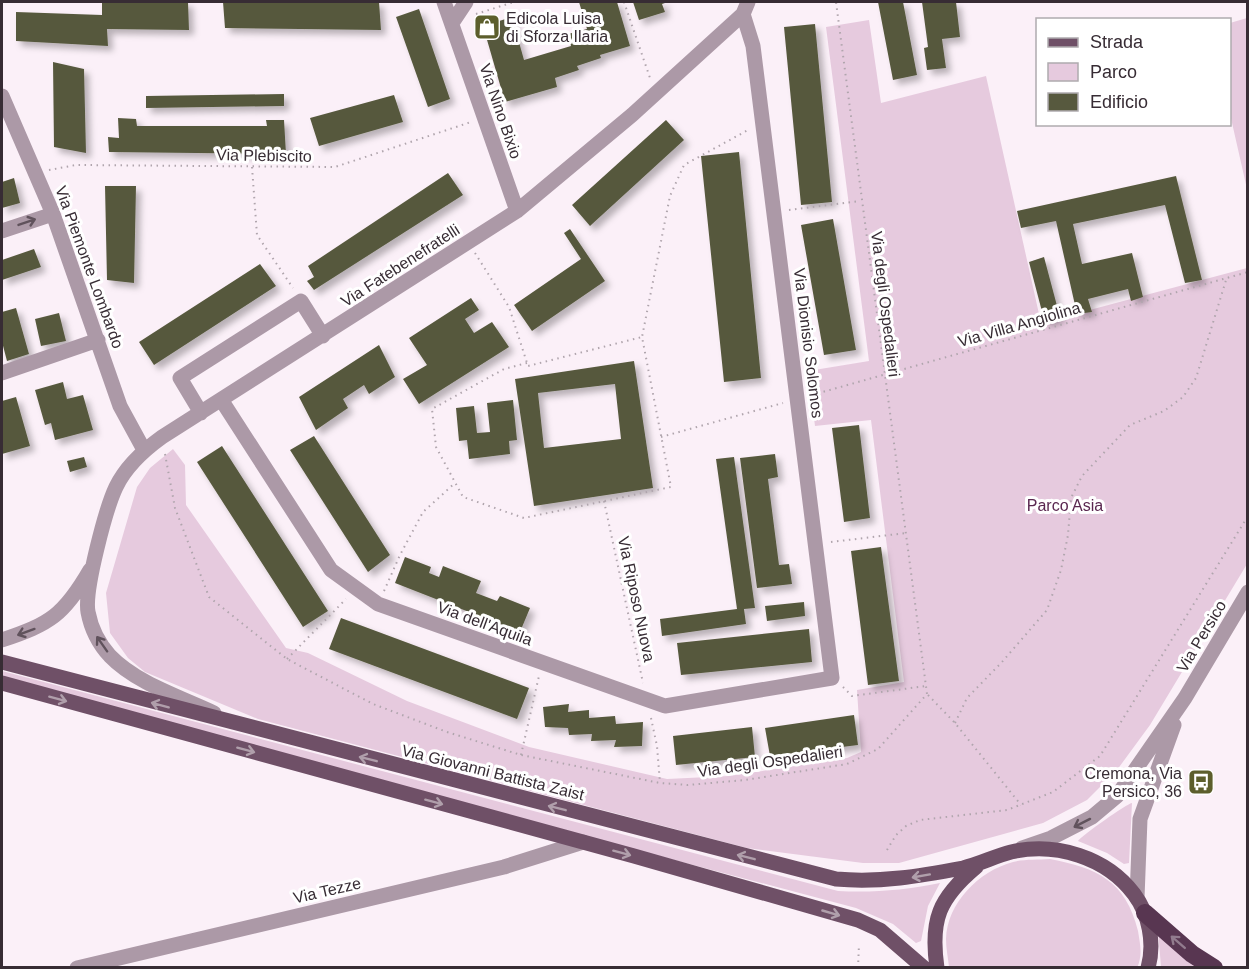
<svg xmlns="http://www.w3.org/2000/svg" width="1249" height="969" viewBox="0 0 1249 969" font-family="Arial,sans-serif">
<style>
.green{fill:#e6cade}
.building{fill:#57593e;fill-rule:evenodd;filter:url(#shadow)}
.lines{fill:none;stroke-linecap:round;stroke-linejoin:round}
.path{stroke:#b0a5ad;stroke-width:2;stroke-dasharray:1.5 4.5;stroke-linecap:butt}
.minor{stroke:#ac99a7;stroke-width:15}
.major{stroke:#6f5067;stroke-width:15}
.highway{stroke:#583651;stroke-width:18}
.oneway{stroke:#60525c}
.oneway2{stroke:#b09fab}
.oneway3{stroke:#927c8e}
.labels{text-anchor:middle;stroke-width:6;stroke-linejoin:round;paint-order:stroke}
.poi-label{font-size:16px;fill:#372c34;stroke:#fff;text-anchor:start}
.street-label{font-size:16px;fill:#372c34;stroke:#fff}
.park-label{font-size:16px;fill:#5a2750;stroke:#fff}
</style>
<defs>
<filter id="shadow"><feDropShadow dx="5" dy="5" stdDeviation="3" flood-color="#0004"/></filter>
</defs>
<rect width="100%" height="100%" fill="#fbf0f8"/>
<path class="green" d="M1247,18H1248L1247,189L1230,114V23Z
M869,20L881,103L986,76L1041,323L1247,268V564L1150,725L1117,770L1087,800L1043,823L899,863H863L747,848L258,719L145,672L128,658L110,633L106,593L137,487L150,468L173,449L185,465L186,505L286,648L308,653L407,701L529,747L667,779L729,776L847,758L861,752L857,690L904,682L871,420L815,426L808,371L869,361L826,27Z
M2,671L838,891C873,893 905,890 940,883L928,906L921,941L916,943L893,924L856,908L2,682Z
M1132,803L1129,863L1124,864L1107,853L1078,841C1081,836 1128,803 1132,803Z
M1050,859C1097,868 1126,881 1138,931C1140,944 1143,955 1137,968L949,967C948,958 946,948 946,939C947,903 979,871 1013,862C1024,859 1038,860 1050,859Z
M1158,930L1198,967H1161Z"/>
<path class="building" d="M102,2H188L189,30L107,29L108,46L16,41V12L102,15Z
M223,2H379L381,30L225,28Z
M579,2H617L630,46L600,55L601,58L577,66L579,70L555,78L557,87L505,102L483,26L512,17L524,60L571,46L568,34L587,29Z
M633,2H668L662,4L665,12L639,20Z
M878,2H903L917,75L893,80Z
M922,2H956L960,37L942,39L946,68L927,70L924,48L928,47Z
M419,9L450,99L428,107L396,17Z
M815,24L832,202L801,205L784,27Z
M53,62L84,69L86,153L54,147Z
M284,94V106L146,108V96Z
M394,95L403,122L319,146L310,118Z
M118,118L136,119L137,126H267L266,120H284L286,154L109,152L108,137L119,138Z
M666,120L684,140L590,226L572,205Z
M739,152L761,378L724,382L701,156Z
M448,173L463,195L314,290L307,281L314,277L308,266Z
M1176,176L1202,280L1185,283L1165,205L1073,224L1082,264L1132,253L1143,297L1131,301L1128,289L1088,299L1092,312L1077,314L1056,221L1021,228L1017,211Z
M14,178L20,203L2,208V182Z
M105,186H136L134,283L107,280Z
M833,219L856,350L824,355L801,225Z
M570,229L605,281L532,331L514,305L581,259L564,233Z
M34,249L41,267L2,280V260Z
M1044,257L1060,317L1045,323L1029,262Z
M260,264L276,286L154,365L139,342Z
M471,298L479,310L465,319L474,333L492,322L509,347L419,404L403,379L427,365L409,338Z
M16,308L29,354L7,361L2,342V312Z
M59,313L66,341L41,346L35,319Z
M379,345L395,377L369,394L364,385L343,399L348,408L316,430L299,397Z
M634,361L653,488L534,506L515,379ZM615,384L621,439L544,448L538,393Z
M63,382L67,399L83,395L93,430L55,440L51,423L45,425L35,390Z
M16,397L30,446L2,454V401Z
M513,400L517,440L509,441L510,454L469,459L467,440L459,441L456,408L474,406L477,433L490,432L487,403Z
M859,425L870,518L844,522L832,428Z
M314,436L390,555L368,572L290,450Z
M222,446L328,611L303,627L197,462Z
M775,454L778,477L768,479L779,565L789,564L792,584L757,588L740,458Z
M84,457L87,467L70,472L67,461Z
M734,457L755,608L744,609L746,624L662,636L660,619L737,609L716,459Z
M881,547L899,681L868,685L851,551Z
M405,557L431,567L429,573L439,577L443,566L481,581L476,593L497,601L500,596L530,608L520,632L395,583Z
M804,602L805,616L767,621L765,606Z
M341,618L529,688L517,719L329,649Z
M809,629L812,662L681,675L677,643Z
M569,704L568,712L589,710V718L615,716L616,724L643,722L642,746L614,747L616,740L591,741L592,734L569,735L568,728L545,727L543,707Z
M854,715L858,745L770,756L765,728Z
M752,727L755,757L676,765L673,736Z"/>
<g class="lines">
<path class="path" d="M624,2L650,78
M476,14L514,2
M252,167L257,235L293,288
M49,170L76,165L335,167L471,122
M789,210L860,201
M475,253L509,307L528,366L642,337
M527,363L504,369L432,409L436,447L463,497L524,518L671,487L642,337L670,196L684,165L748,130
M812,395L1248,272
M661,437L783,403
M165,454L175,508L209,597L287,659L373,704L447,732L521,755L660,783L688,785L745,780L847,764L878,749L927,694L836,2
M604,501L643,683
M831,542L906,533
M384,591L400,555L423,512L455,483
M287,659L346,599
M843,687L852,696L926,686
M928,695L955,723L1021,805
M651,718L657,746L660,783
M955,723L967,698L1002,662L1047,610L1061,570L1068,535L1071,498L1082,476L1130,425L1164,411L1183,397L1196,378L1227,277
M521,755L539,676
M887,850L896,835L906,826L920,820L1007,810L1053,792L1100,756L1248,516
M858,968L859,944"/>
<path class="minor" d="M444,2L517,211
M452,23L466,2
M2,96L53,214L120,406L144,450
M2,231L53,214
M2,373L98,340
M222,401L331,570L378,604L665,706L832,678L753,46L743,14
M201,413L180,378L301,301L323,336
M2,640C50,624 64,615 90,570
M214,713C180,697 136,683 110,656C99,644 91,628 88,612C84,590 106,508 116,487C126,466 144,450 162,437L517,211L632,115L743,14L748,2
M1022,848L1051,838L1092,817L1117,796L1185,698L1248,592
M1137,898L1140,819L1174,725
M77,968L504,867L583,842"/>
<path class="major" d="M2,662L836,879C880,883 920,876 963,868C980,864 995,856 1011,852C1056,842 1106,857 1134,894C1149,914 1155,943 1148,968
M2,683L634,856L858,920L880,930L924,968
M937,968C930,920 939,898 976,867"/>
<path class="highway" d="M1145,913L1192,954L1214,968"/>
</g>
<defs><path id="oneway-shaft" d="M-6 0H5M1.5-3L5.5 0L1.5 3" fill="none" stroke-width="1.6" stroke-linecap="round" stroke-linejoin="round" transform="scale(1.5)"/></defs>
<g class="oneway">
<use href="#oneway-shaft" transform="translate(27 222) rotate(-19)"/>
<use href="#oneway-shaft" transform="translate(26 632) rotate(160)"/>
<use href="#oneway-shaft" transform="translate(102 644) rotate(-125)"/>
<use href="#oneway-shaft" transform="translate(1082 823) rotate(153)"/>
</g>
<g class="oneway2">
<use href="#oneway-shaft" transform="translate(58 699) rotate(15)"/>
<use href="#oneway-shaft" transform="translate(160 705) rotate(-165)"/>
<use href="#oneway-shaft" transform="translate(246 750) rotate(15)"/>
<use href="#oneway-shaft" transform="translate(368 759) rotate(-166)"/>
<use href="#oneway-shaft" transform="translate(434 802) rotate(15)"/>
<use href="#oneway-shaft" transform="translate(557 808) rotate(-166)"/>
<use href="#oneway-shaft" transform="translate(622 853) rotate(15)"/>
<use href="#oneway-shaft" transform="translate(746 857) rotate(-166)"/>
<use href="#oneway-shaft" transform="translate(921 876) rotate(170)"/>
<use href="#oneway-shaft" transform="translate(831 913) rotate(16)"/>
</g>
<use class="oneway3" href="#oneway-shaft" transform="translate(1178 942) rotate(-139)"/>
<defs>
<symbol id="shop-square" viewBox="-11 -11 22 22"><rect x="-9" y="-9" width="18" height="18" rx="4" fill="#5c5e2c" stroke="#fff"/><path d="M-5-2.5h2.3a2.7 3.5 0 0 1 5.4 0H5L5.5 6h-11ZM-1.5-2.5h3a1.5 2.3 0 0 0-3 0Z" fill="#fff"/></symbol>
<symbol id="bus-square" viewBox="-11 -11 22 22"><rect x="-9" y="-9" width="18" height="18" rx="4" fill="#5c5e2c" stroke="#fff"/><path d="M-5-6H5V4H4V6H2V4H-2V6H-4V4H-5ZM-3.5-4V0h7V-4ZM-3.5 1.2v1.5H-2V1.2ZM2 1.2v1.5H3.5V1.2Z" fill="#fff"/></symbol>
</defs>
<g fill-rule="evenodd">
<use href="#shop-square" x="472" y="12" width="30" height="30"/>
<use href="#bus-square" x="1186" y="767" width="30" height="30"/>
</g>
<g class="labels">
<g class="poi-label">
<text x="506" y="24">Edicola Luisa<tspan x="506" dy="18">di Sforza Ilaria</tspan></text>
<text x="1182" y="779" text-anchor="end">Cremona, Via<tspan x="1182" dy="18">Persico, 36</tspan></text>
</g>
<g class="street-label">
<text transform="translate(501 111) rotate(71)" y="6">Via Nino Bixio</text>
<text transform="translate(264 155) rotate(1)" y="6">Via Plebiscito</text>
<text transform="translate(400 265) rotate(-33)" y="6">Via Fatebenefratelli</text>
<text transform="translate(90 267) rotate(70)" y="6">Via Piemonte Lombardo</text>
<text transform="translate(886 304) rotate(83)" y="6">Via degli Ospedalieri</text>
<text transform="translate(1019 324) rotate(-16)" y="6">Via Villa Angiolina</text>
<text transform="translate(809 343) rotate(83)" y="6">Via Dionisio Solomos</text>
<text transform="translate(637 599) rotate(78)" y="6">Via Riposo Nuova</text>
<text transform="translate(485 623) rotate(20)" y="6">Via dell'Aquila</text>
<text transform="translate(1201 636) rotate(-59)" y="6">Via Persico</text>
<text transform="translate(770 761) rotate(-8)" y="6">Via degli Ospedalieri</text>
<text transform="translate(493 772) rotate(14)" y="6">Via Giovanni Battista Zaist</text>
<text transform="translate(327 890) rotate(-13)" y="6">Via Tezze</text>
</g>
<g class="park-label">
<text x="1065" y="511">Parco Asia</text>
</g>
</g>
<rect width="1249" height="969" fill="none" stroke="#372c34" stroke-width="6"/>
<rect x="1036" y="18" width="195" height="108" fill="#ffffff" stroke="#afabae" stroke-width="1.5"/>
<rect x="1048" y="38" width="30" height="9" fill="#6f5067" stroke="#afabae" stroke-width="1.5"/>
<text x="1090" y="48" font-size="18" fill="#372c34">Strada</text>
<rect x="1048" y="63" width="30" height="18" fill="#e6cade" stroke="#afabae" stroke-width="1.5"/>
<text x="1090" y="78" font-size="18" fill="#372c34">Parco</text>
<rect x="1048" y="93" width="30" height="18" fill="#57593e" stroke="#afabae" stroke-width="1.5"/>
<text x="1090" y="108" font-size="18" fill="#372c34">Edificio</text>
</svg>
